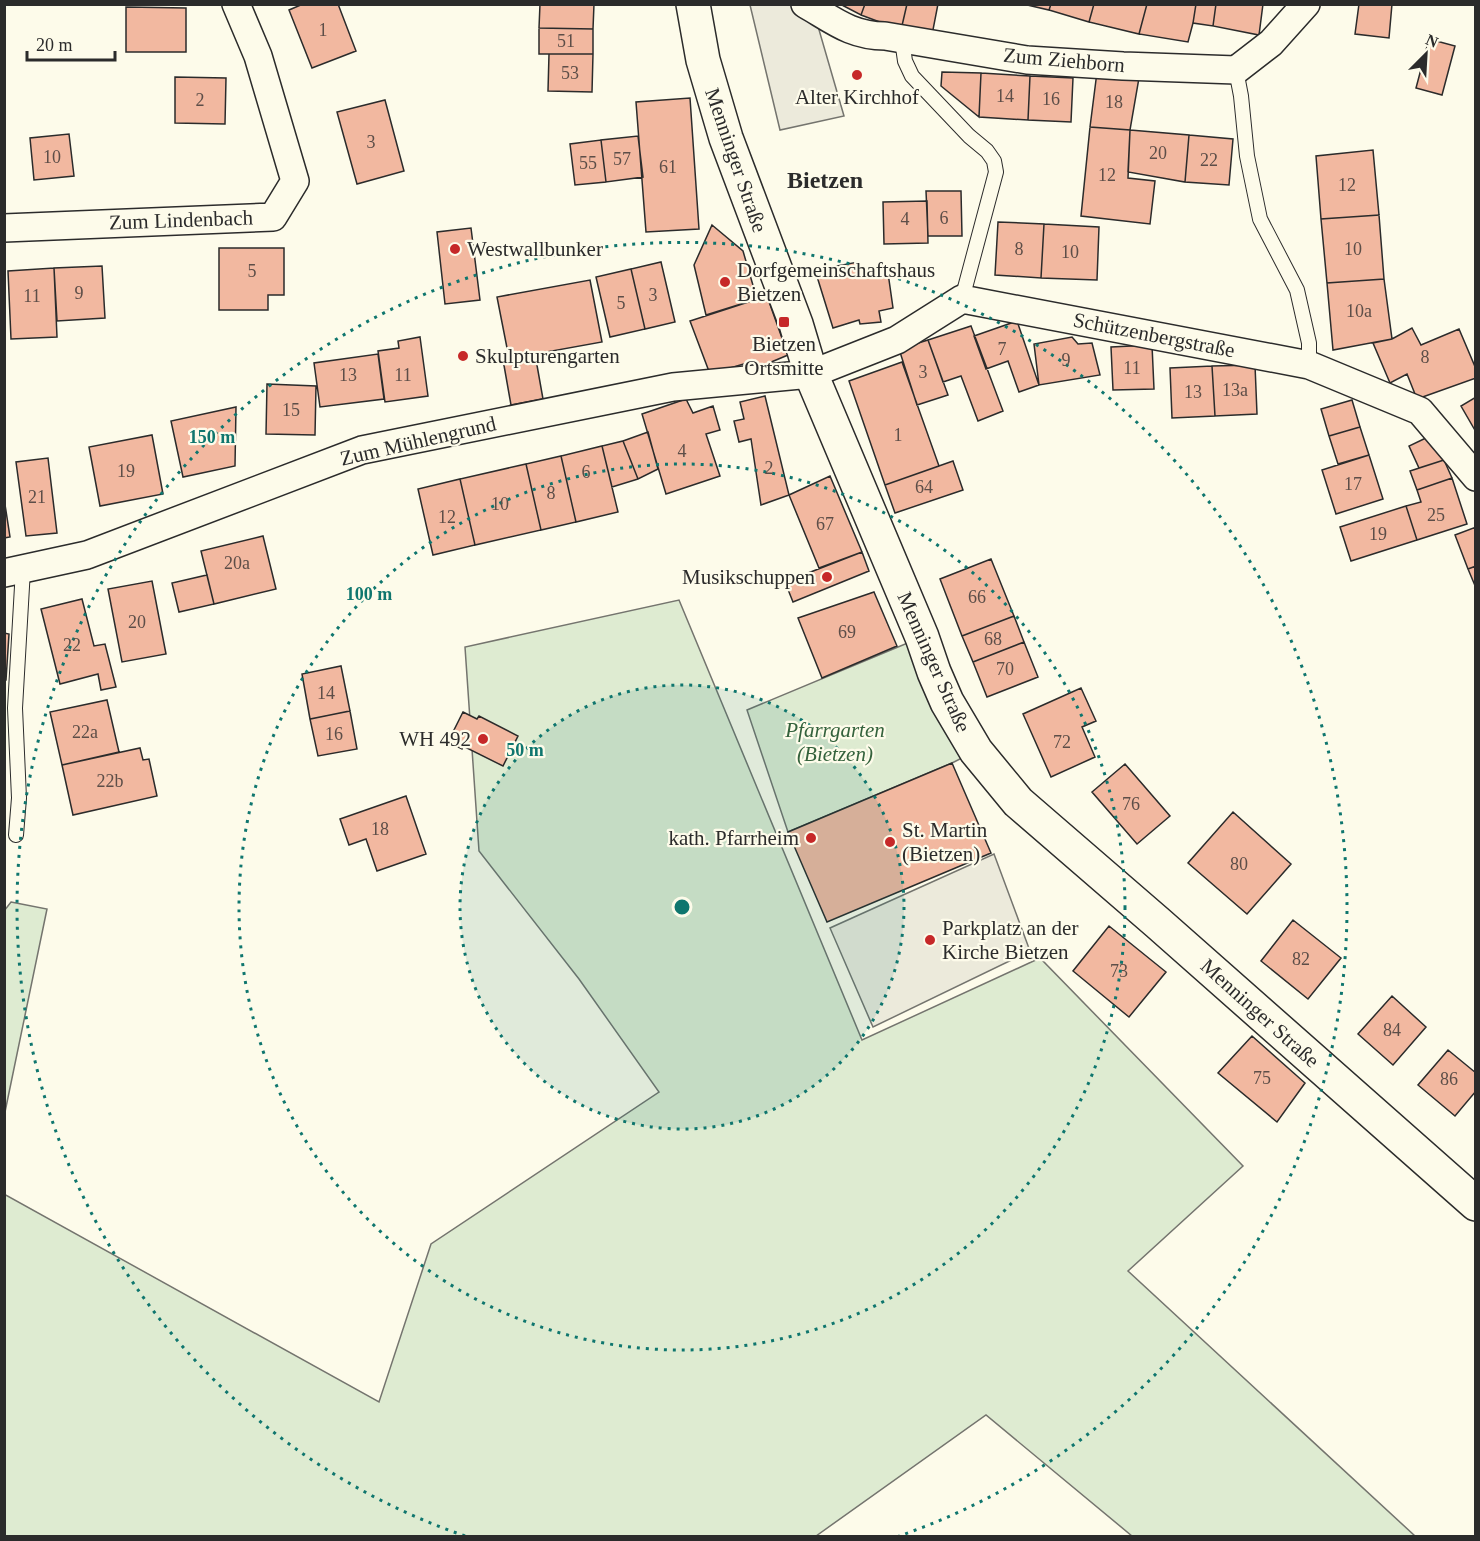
<svg xmlns="http://www.w3.org/2000/svg" width="1480" height="1541" viewBox="0 0 1480 1541" font-family="'Times New Roman',serif">
<style>
.green{fill:#deebd1;stroke:#74746e;stroke-width:1.5}
.parking{fill:#eceadb;stroke:#74746e;stroke-width:1.5}
.building{fill:#f2b8a0;stroke:#2b2b2b;stroke-width:1.5}
.lines{fill:none;stroke-linecap:round;stroke-linejoin:round}
.service-casing{stroke:#2b2b2b;stroke-width:16}
.minor-casing{stroke:#2b2b2b;stroke-width:30}
.tertiary-casing{stroke:#2b2b2b;stroke-width:36}
.service{stroke:#fdfbea;stroke-width:14}
.minor{stroke:#fdfbea;stroke-width:27}
.tertiary{stroke:#fdfbea;stroke-width:33}
.ring{fill:none;stroke:#0f766e;stroke-width:3;stroke-dasharray:3 6}
.poi-dot{fill:#c62828;stroke:#fdfbea;stroke-width:2}
.labels{text-anchor:middle;stroke-width:4.5;stroke-linejoin:round;paint-order:stroke}
.number-label{font-size:18px;fill:#5d4e48}
.street-label{font-size:21px;fill:#2b2b2b;stroke:#fdfbea}
.poi-label{font-size:21px;fill:#2b2b2b;stroke:#fdfbea;text-anchor:start}
.park-label{font-size:21px;font-style:italic;fill:#34623c;stroke:#fdfbea}
.quarter-label{font-size:24px;font-weight:bold;fill:#2b2b2b;stroke:#fdfbea}
.centre{fill:#0f766e;stroke:#fdfbea;stroke-width:3}
.ring-label{font-size:18px;text-anchor:middle;font-weight:bold;fill:#0f766e;stroke:#fdfbea;stroke-width:4.5;stroke-linejoin:round;paint-order:stroke}
</style>
<rect width="100%" height="100%" fill="#fdfbea"/>
<path class="green" d="M679,600L862,1040L1040,958L1243,1166L1128,1271L1415,1536H1132L986,1415L816,1536H5L4,1194L379,1402L431,1244L659,1092L579,979L479,851L465,647Z
M922,637L976,751L952,763L788,832L747,710Z
M11,902L47,909L5,1112L4,911Z"/>
<path class="parking" d="M750,5H805L813,9L844,116L780,130Z
M994,854L1030,951L873,1027L830,928Z"/>
<path class="building" d="M303,4H338L356,51L312,68L289,10Z
M540,4H594L593,29L539,28Z
M840,4H865L861,15Z
M865,4H907L901,30L861,15Z
M907,4H938L932,35L901,30Z
M1023,4H1051L1049,10Z
M1051,4H1094L1089,22L1049,10Z
M1094,4H1147L1139,34L1089,22Z
M1147,4H1196L1193,23L1188,42L1139,34Z
M1196,4H1216L1213,26L1193,23Z
M1216,4H1263L1259,35L1213,26Z
M1359,4H1392L1389,38L1355,34Z
M126,7L186,8V52H126Z
M539,28L593,29V54H539Z
M1429,39L1455,46L1442,95L1416,88Z
M549,54H593L592,92L548,91Z
M942,72L981,73L979,117L941,86Z
M1097,72L1139,78L1130,130L1090,127Z
M981,73L1030,76L1028,120L979,117Z
M1030,76L1073,78L1071,122L1028,120Z
M175,77L226,78L225,124L175,123Z
M690,98L699,229L646,232L636,102Z
M385,100L404,171L357,184L337,112Z
M1090,127L1130,130L1128,178L1155,181L1150,224L1081,216Z
M1130,130L1189,135L1185,182L1128,172Z
M69,134L74,176L34,180L30,138Z
M1189,135L1233,139L1229,185L1185,182Z
M638,136L643,177L606,182L601,140Z
M601,140L606,182L575,185L570,144Z
M1373,150L1379,215L1321,219L1316,156Z
M926,191H961L962,236H928Z
M927,201L928,243L884,244L883,202Z
M1379,215L1384,279L1327,283L1321,219Z
M998,222L1044,224L1041,278L995,275Z
M1044,224L1099,227L1097,280L1041,278Z
M712,225L743,251L757,299L706,315L694,265Z
M471,228L480,300L445,304L437,232Z
M219,248H284V295H268V310H219Z
M661,262L675,322L645,329L631,269Z
M858,262L860,271L887,266L893,308L879,311L881,322L860,324L859,320L833,328L815,270Z
M102,266L105,318L57,321L54,268Z
M54,268L57,337L11,339L8,271Z
M631,269L645,329L610,337L596,277Z
M1384,279L1392,339L1333,350L1327,283Z
M590,280L602,342L535,354L543,399L511,405L502,354L508,353L497,297Z
M767,296L788,355L757,368L750,362L710,374L690,321Z
M1017,321L1039,385L1019,392L1008,361L986,369L974,336Z
M971,326L1003,411L978,421L961,376L943,382L928,340Z
M1412,328L1421,345L1459,329L1476,369V378L1417,399L1407,374L1390,383L1373,343L1392,339Z
M420,337L428,396L385,402L378,351L399,348L398,341Z
M1072,337L1078,344L1092,343L1100,375L1039,385L1034,344Z
M928,340L948,395L917,405L899,349Z
M1152,345L1154,389L1113,390L1111,347Z
M378,354L384,399L320,407L314,363Z
M902,362L939,466L885,485L849,381Z
M1255,365L1257,414L1215,416L1212,366Z
M1212,366L1215,416L1172,418L1170,368Z
M267,384L316,386L315,435L266,434Z
M765,396L789,495L761,505L751,439L739,442L734,421L744,419L740,402Z
M1476,397V432L1461,406Z
M686,399L693,413L713,406L720,430L706,434L720,476L666,494L642,414Z
M1352,400L1360,427L1329,436L1321,409Z
M236,407L235,466L183,477L171,421Z
M1360,427L1369,455L1338,464L1329,436Z
M648,432L658,469L638,479L623,441Z
M152,435L163,494L100,506L89,447Z
M1428,437L1438,446L1444,460L1419,468L1409,446Z
M623,441L638,479L612,487L602,446Z
M602,446L618,512L576,522L561,456Z
M1369,455L1383,499L1336,514L1322,470Z
M561,456L576,522L541,530L526,464Z
M48,458L57,533L26,536L16,462Z
M1444,460L1452,478L1417,490L1410,471Z
M953,461L963,490L895,513L885,485Z
M526,464L541,530L475,545L460,479Z
M830,476L862,552L819,568L789,495Z
M1452,478L1467,524L1417,540L1406,506L1421,502L1417,490Z
M460,479L475,545L433,555L418,489Z
M4,498L10,537L4,538Z
M1406,506L1417,540L1351,561L1340,527Z
M1476,527V566L1468,569L1455,535Z
M263,536L276,589L214,604L201,551Z
M862,552L869,571L793,602L785,582Z
M991,559L1014,616L962,636L940,579Z
M1476,566V588L1468,569Z
M207,575L214,604L179,612L172,583Z
M152,581L166,654L122,662L108,589Z
M874,592L897,646L822,678L798,618Z
M82,599L94,646L105,644L116,687L101,690L98,674L60,684L41,609Z
M1014,616L1024,642L973,662L962,636Z
M4,633L9,634L6,680H4Z
M1024,642L1038,677L987,697L973,662Z
M341,666L350,711L310,719L302,674Z
M1081,688L1096,721L1082,727L1095,757L1051,777L1023,714Z
M107,700L119,752L62,765L50,712Z
M350,711L357,749L318,756L310,719Z
M463,712L477,719L479,716L518,736L503,766L463,746L462,749L448,742Z
M140,748L143,760L149,759L157,796L73,815L62,765Z
M952,763L991,853L827,922L788,832Z
M1125,764L1170,816L1137,844L1092,792Z
M406,796L426,854L377,871L366,839L349,845L340,819Z
M1233,812L1291,864L1247,914L1188,863Z
M1293,920L1341,958L1308,999L1261,961Z
M1109,926L1166,972L1129,1017L1073,971Z
M1392,996L1426,1027L1393,1065L1358,1034Z
M1252,1036L1305,1083L1277,1122L1218,1073Z
M1448,1050L1476,1073V1091L1455,1116L1418,1085Z"/>
<g class="lines">
<defs>
<path id="service" d="M902,40L905,61L912,76L969,136L987,151L994,161L996,172L962,299
M1236,70L1241,96L1247,156L1260,219L1297,290L1309,343V365
M16,835L19,798L15,708L23,569"/>
<path id="minor" d="M805,4C833,20 851,36 885,36L1027,60L1123,66L1236,70L1271,43L1306,4
M4,228L273,217L295,181L258,56L236,4
M4,573L87,555L362,450L673,387L811,374L897,340L962,299L1309,365L1420,411L1476,477"/>
<path id="tertiary" d="M693,4L703,60L726,138L796,324L811,374L922,637L934,672L947,702L976,751L1018,802L1158,923L1476,1204"/>
</defs>
<use href="#service" class="service-casing"/>
<use href="#minor" class="minor-casing"/>
<use href="#tertiary" class="tertiary-casing"/>
<use href="#service" class="service"/>
<use href="#minor" class="minor"/>
<use href="#tertiary" class="tertiary"/>
</g>
<circle cx="682" cy="907" r="222" fill="#0f766e" fill-opacity=".12"/>
<g class="ring">
<circle cx="682" cy="907" r="222"/>
<circle cx="682" cy="907" r="443"/>
<path d="M465 1536A665 665 0 1 1 899 1536"/>
</g>
<g class="poi-dot">
<circle cx="857" cy="75" r="6"/>
<circle cx="455" cy="249" r="6"/>
<circle cx="725" cy="282" r="6"/>
<rect x="778" y="316" width="12" height="12" rx="3"/>
<circle cx="463" cy="356" r="6"/>
<circle cx="827" cy="577" r="6"/>
<circle cx="483" cy="739" r="6"/>
<circle cx="811" cy="838" r="6"/>
<circle cx="890" cy="842" r="6"/>
<circle cx="930" cy="940" r="6"/>
</g>
<g class="labels">
<g class="number-label">
<text x="323" y="36">1</text>
<text x="566" y="47">51</text>
<text x="570" y="79">53</text>
<text x="1005" y="102">14</text>
<text x="1051" y="105">16</text>
<text x="200" y="106">2</text>
<text x="1114" y="108">18</text>
<text x="371" y="148">3</text>
<text x="1158" y="159">20</text>
<text x="52" y="163">10</text>
<text x="622" y="165">57</text>
<text x="1209" y="166">22</text>
<text x="588" y="169">55</text>
<text x="668" y="173">61</text>
<text x="1107" y="181">12</text>
<text x="1347" y="191">12</text>
<text x="944" y="224">6</text>
<text x="905" y="225">4</text>
<text x="1019" y="255">8</text>
<text x="1353" y="255">10</text>
<text x="1070" y="258">10</text>
<text x="252" y="277">5</text>
<text x="79" y="299">9</text>
<text x="653" y="301">3</text>
<text x="32" y="302">11</text>
<text x="621" y="309">5</text>
<text x="1359" y="317">10a</text>
<text x="1002" y="355">7</text>
<text x="1425" y="363">8</text>
<text x="1066" y="366">9</text>
<text x="1132" y="374">11</text>
<text x="923" y="378">3</text>
<text x="348" y="381">13</text>
<text x="403" y="381">11</text>
<text x="1235" y="396">13a</text>
<text x="1193" y="398">13</text>
<text x="291" y="416">15</text>
<text x="898" y="441">1</text>
<text x="682" y="457">4</text>
<text x="769" y="474">2</text>
<text x="126" y="477">19</text>
<text x="586" y="478">6</text>
<text x="1353" y="490">17</text>
<text x="924" y="493">64</text>
<text x="551" y="499">8</text>
<text x="37" y="503">21</text>
<text x="500" y="510">10</text>
<text x="1436" y="521">25</text>
<text x="447" y="523">12</text>
<text x="825" y="530">67</text>
<text x="1378" y="540">19</text>
<text x="237" y="569">20a</text>
<text x="977" y="603">66</text>
<text x="137" y="628">20</text>
<text x="847" y="638">69</text>
<text x="993" y="645">68</text>
<text x="72" y="651">22</text>
<text x="1005" y="675">70</text>
<text x="326" y="699">14</text>
<text x="85" y="738">22a</text>
<text x="334" y="740">16</text>
<text x="1062" y="748">72</text>
<text x="110" y="787">22b</text>
<text x="1131" y="810">76</text>
<text x="380" y="835">18</text>
<text x="1239" y="870">80</text>
<text x="1301" y="965">82</text>
<text x="1119" y="977">73</text>
<text x="1392" y="1036">84</text>
<text x="1262" y="1084">75</text>
<text x="1449" y="1085">86</text>
</g>
<g class="street-label">
<text transform="translate(1064 60) rotate(5)" y="7">Zum Ziehborn</text>
<text transform="translate(736 160) rotate(71)" y="7">Menninger Straße</text>
<text transform="translate(181 220) rotate(-2)" y="7">Zum Lindenbach</text>
<text transform="translate(1154 335) rotate(11)" y="7">Schützenbergstraße</text>
<text transform="translate(418 441) rotate(-13)" y="7">Zum Mühlengrund</text>
<text transform="translate(934 662) rotate(66)" y="7">Menninger Straße</text>
<text transform="translate(1260 1013) rotate(42)" y="7">Menninger Straße</text>
</g>
<g class="poi-label">
<text x="857" y="104" text-anchor="middle">Alter Kirchhof</text>
<text x="467" y="256">Westwallbunker</text>
<text x="737" y="277">Dorfgemeinschaftshaus<tspan x="737" dy="24">Bietzen</tspan></text>
<text x="784" y="351" text-anchor="middle">Bietzen<tspan x="784" dy="24">Ortsmitte</tspan></text>
<text x="475" y="363">Skulpturengarten</text>
<text x="815" y="584" text-anchor="end">Musikschuppen</text>
<text x="471" y="746" text-anchor="end">WH 492</text>
<text x="902" y="837">St. Martin<tspan x="902" dy="24">(Bietzen)</tspan></text>
<text x="799" y="845" text-anchor="end">kath. Pfarrheim</text>
<text x="942" y="935">Parkplatz an der<tspan x="942" dy="24">Kirche Bietzen</tspan></text>
</g>
<g class="park-label">
<text x="835" y="737">Pfarrgarten<tspan x="835" dy="24">(Bietzen)</tspan></text>
</g>
<g class="quarter-label">
<text x="825" y="188">Bietzen</text>
</g>
</g>
<circle cx="682" cy="907" r="9" class="centre"/>
<g class="ring-label">
<text x="212" y="443">150 m</text>
<text x="369" y="600">100 m</text>
<text x="525" y="756">50 m</text>
</g>
<rect width="1480" height="1541" fill="none" stroke="#2b2b2b" stroke-width="12"/>
<g transform="translate(1426 54) rotate(24)" stroke="#fdfbea" stroke-width="4.5" paint-order="stroke">
<path d="M0-4.5L10 22L0 15L-10 22Z" fill="#2b2b2b"/>
<text y="-9" font-size="16" font-weight="bold" text-anchor="middle" fill="#2b2b2b">N</text>
</g>
<path d="M27 51v9h88v-9" fill="none" stroke="#2b2b2b" stroke-width="3"/>
<text x="36" y="51" font-size="18" fill="#2b2b2b" stroke="#fdfbea" stroke-width="4.5" paint-order="stroke">20 m</text>
</svg>
